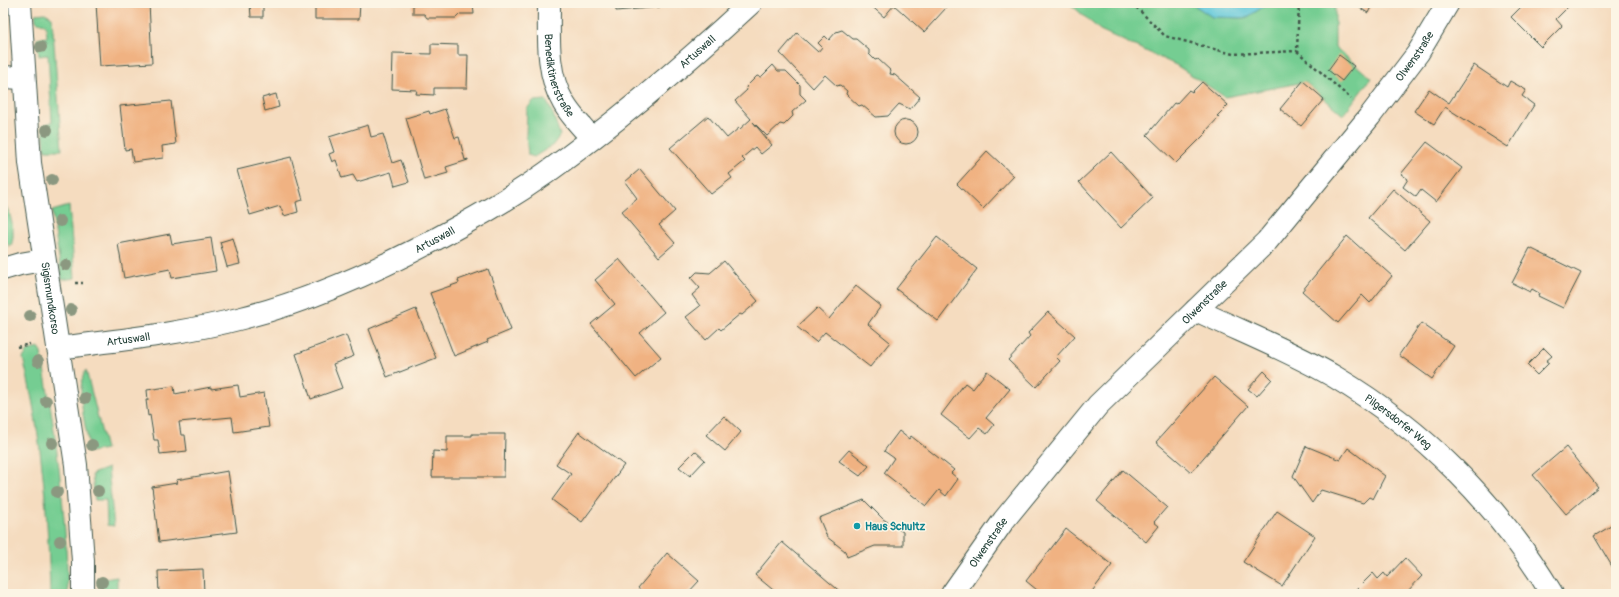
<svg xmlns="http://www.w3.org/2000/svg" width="1619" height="597" viewBox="0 0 1619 597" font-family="Pangolin,sans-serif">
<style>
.green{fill:#75cd92;stroke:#4a8563}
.water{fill:#5fc8da;stroke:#3f8287}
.building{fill:#f0b282}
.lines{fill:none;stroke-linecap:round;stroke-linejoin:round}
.minor-casing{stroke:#3f5549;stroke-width:24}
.path{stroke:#3f5549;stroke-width:2.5;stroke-dasharray:3 3;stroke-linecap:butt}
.minor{stroke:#fff;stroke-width:22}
.tree{fill:#8b9880}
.culture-dot{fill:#0f9aa8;stroke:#fcf5e5;stroke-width:1.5}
.labels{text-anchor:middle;stroke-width:3;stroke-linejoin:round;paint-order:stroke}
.street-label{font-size:11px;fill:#1f3d34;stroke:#fcf5e5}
.culture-label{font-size:11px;font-weight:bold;fill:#0d838f;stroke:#fcf5e5;text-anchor:start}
</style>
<rect width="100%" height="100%" fill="#fcf5e5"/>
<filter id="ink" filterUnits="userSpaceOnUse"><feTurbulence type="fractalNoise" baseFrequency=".025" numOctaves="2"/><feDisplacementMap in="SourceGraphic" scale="8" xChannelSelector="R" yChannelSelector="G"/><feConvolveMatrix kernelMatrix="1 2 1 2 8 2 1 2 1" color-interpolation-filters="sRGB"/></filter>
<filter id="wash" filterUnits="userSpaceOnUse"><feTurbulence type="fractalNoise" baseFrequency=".012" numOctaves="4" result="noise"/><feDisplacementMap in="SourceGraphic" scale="16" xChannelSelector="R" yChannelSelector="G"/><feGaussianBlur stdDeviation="0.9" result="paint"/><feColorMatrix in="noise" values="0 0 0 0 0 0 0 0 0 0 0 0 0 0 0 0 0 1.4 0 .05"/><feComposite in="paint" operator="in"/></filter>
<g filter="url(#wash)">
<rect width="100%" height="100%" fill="#f5dcbf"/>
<path class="green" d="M1069,3H1191L1212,17L1246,18L1269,3H1335V47L1371,78L1343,115L1305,82L1225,97L1176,65L1100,30Z
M45,13L52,17L62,150H45L43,125L52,122L48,55L39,56L37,39L47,37L46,25L36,21L35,14Z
M546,100L553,114L560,135L553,145L534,157L528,155L526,135L527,109L533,101Z
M3,202C11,211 17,237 10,247L3,238Z
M69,206L75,278L62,280L52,211Z
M40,348C56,429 66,511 68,594H50C48,515 42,435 23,358L29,350Z
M86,370L106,449L90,452C87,431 74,387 86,370Z
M108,468L114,526L107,525L106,500H95L92,474Z
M117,577V594H100L99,580Z"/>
<path class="water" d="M1191,3H1269L1246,18L1212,17Z"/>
<g id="blocks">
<path class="building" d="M96,3H149L152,63L100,66Z
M250,3H263V17H251Z
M315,3H360L359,19H315Z
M413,3H473L474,14H460L456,18H427L424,14H413Z
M615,3H660V7L616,11Z
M868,3H940L946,8L924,32L894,5L884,17Z
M1352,3H1373L1368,13Z
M1525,3H1572L1556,19L1562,26L1541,47L1511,17Z
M842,30L853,39H856L869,50V54L875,60L878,59L891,71L890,74L895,75L920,97L910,109L899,104L888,116L876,117L862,105L859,106L846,94L847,91L840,85L837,86L825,75L813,88L780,53L797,33L818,52L822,47L818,43L825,36L829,40L836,32Z
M431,44L458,45V55H468L467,88H434V95L416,94L417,90L392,89L393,53L431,54Z
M1339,55L1354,66L1342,81L1328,70Z
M773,65L778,71H786L800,85V94L806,100L792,112L793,116L784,125L780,124L767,136L753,122L772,145L761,154L755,147L742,158L745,161L729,174L732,178L711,194L670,148L708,116L727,138L739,128L740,129L751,119L735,101L747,90L746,87L757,76L761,77Z
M1474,65L1507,87L1510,81L1526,90L1522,96L1534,105L1508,147L1445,107L1434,124L1414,111L1429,89L1449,103Z
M1303,81L1324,99L1301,126L1280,109Z
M1202,82L1228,105L1217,116L1219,117L1206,131L1207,132L1176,163L1147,135L1174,103L1176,104L1189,90L1192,92Z
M276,94L279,107L265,111L262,98Z
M171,101L176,144L162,146L163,158L133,162L131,149L125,150L120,106Z
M445,109L455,138L459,137L465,160L468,159V160L446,167L448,173L424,180L406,118L429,111L430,114Z
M894 132a12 12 0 1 1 24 0a12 12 0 1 1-24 0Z
M368,125L371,137L383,134L392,163L401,160L409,182L395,186L391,172L357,182L353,175L342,178L336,160L332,162L329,154L334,152L329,137Z
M1427,142L1462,168L1436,202L1421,190L1416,197L1403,187L1408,179L1401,174Z
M987,151L1014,176L983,209L957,184Z
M1111,152L1153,198L1121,228L1079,182Z
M291,157L303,200L296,202L298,212L284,216L280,206L250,215L237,170Z
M640,169L675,211L659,225L675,243L659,257L621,212L637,198L625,182Z
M1393,189L1430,221L1405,250L1368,218Z
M170,234L172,244L211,238L216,271L172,278L170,269L124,278L118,244Z
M1347,236L1392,276L1370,303L1362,295L1338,323L1302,291Z
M937,237L977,269L938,321L896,289Z
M233,238L240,264L227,267L220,242Z
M1530,248L1581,273L1563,308L1538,296L1539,293L1532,289L1530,292L1512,283Z
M619,259L664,312L640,333L661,357L636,378L591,324L615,304L595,280Z
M724,261L758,301L742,315L740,314L721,330L719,328L706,340L686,317L700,306L692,295L700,288L691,278L697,272L710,273Z
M488,269L511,330L487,340L488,342L454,356L430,293L459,283L458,280Z
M856,286L881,306L868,324L890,342L870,367L825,332L816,342L797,327L817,308L829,319Z
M416,309L436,358L387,377L369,329Z
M1048,312L1075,336L1056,357L1060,361L1036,387L1008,360L1030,336L1028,333Z
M1421,323L1454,346L1432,379L1399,355Z
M346,335L354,356L333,364L342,388L311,399L296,354Z
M1544,348L1552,356L1546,361L1549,363L1537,375L1527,365Z
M987,371L1010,389L986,418L994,425L987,434L979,428L970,438L941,415L965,383L973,389Z
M1264,371L1272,379L1257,396L1248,389Z
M1214,377L1248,406L1191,472L1156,442Z
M238,385L240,397L264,393L269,427L234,432L232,417L179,422L181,435H185L187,451L160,454L158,440H154L150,415L148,416L146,400H148L147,390L174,386L175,394L211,387V389Z
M724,416L741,432L725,451L706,435Z
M899,431L909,439L911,436L954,470L951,473L958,479L946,496L939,490L926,506L884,473L894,458L884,451Z
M579,432L624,465L582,522L552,500L571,474L556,464Z
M472,434H505L504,477H432L433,451L447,452V436H472Z
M1306,446L1340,460L1348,448L1385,476L1373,499L1369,497L1363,503L1321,490L1312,503L1293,476Z
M1566,447L1598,487L1566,514L1533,475Z
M849,450L869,466L860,476L839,461Z
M695,451L705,460L690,476L679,467Z
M1123,470L1167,507L1154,522L1159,526L1146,542L1097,501Z
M228,471L237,532L159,542L152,487L177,483L176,480Z
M864,500L883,519L903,532V546H875L847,557L845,551L827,537L819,518Z
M1277,511L1315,536L1282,586L1243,562Z
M1616,523V573L1594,536Z
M1066,529L1112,565L1090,594H1042L1026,581Z
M782,542L843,594H778L755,575Z
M667,553L699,581L687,594H645L638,588Z
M1405,558L1422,576L1405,594H1356L1354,592L1373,573L1378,579L1384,573L1387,577Z
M203,569L204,594H159L158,571Z"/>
</g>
</g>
<g filter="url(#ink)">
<use href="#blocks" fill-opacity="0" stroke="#3f5549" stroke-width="1"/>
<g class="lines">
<defs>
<g id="minor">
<path id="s1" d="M20,3L30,163L76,465L83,561V594"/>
<path id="s2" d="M549,3C549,36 546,73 563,102C570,115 582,127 592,138"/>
<path d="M3,77L23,78"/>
<path d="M3,269L20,264L43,260"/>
<path id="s3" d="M1196,310C1242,332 1291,351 1335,377C1424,430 1499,505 1552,594"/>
<path id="s4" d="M58,348C119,340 182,334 242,318C317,299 390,265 458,227C488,211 518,193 546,173C618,122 686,63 751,3"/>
<path id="s5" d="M952,594L1004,520L1098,405L1267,241L1370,116L1418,53L1448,3"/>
</g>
</defs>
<use href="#minor" class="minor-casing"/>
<path class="path" d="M1132,3L1165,36L1233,54L1297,51
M1299,3L1297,51L1351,99
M75,283H83
M17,347L30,344"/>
<use href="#minor" class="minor"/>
</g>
<g class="tree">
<circle cx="41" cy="47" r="6"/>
<circle cx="47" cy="130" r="6"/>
<circle cx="52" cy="180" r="6"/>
<circle cx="60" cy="221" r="6"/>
<circle cx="66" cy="265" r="6"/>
<circle cx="71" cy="310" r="6"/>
<circle cx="30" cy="316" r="6"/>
<circle cx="38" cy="361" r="6"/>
<circle cx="85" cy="398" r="6"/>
<circle cx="46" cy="401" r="6"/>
<circle cx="52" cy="443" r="6"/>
<circle cx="92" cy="445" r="6"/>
<circle cx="98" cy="491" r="6"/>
<circle cx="57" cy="492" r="6"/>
<circle cx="60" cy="541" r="6"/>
<circle cx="102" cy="582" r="6"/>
</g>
</g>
<circle class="culture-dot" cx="857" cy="526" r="4"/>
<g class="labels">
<g class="street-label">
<text dy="4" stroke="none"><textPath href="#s4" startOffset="719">Artuswall</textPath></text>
<text dy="4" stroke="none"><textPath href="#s5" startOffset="711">Olwenstraße</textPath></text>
<text dy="4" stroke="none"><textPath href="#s2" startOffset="74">Benediktinerstraße</textPath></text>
<text dy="4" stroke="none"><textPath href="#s4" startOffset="395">Artuswall</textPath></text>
<text dy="4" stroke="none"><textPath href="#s1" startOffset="297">Sigismundkorso</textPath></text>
<text dy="4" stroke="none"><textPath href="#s5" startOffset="387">Olwenstraße</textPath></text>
<text dy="4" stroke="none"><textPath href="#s4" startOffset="71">Artuswall</textPath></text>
<text dy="4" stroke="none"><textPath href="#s3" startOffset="232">Pilgersdorfer Weg</textPath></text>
<text dy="4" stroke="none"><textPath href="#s5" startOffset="63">Olwenstraße</textPath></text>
</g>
<g class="culture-label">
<text x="865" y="530">Haus Schultz</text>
</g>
</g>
<rect width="1619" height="597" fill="none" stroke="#fcf5e5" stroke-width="16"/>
</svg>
